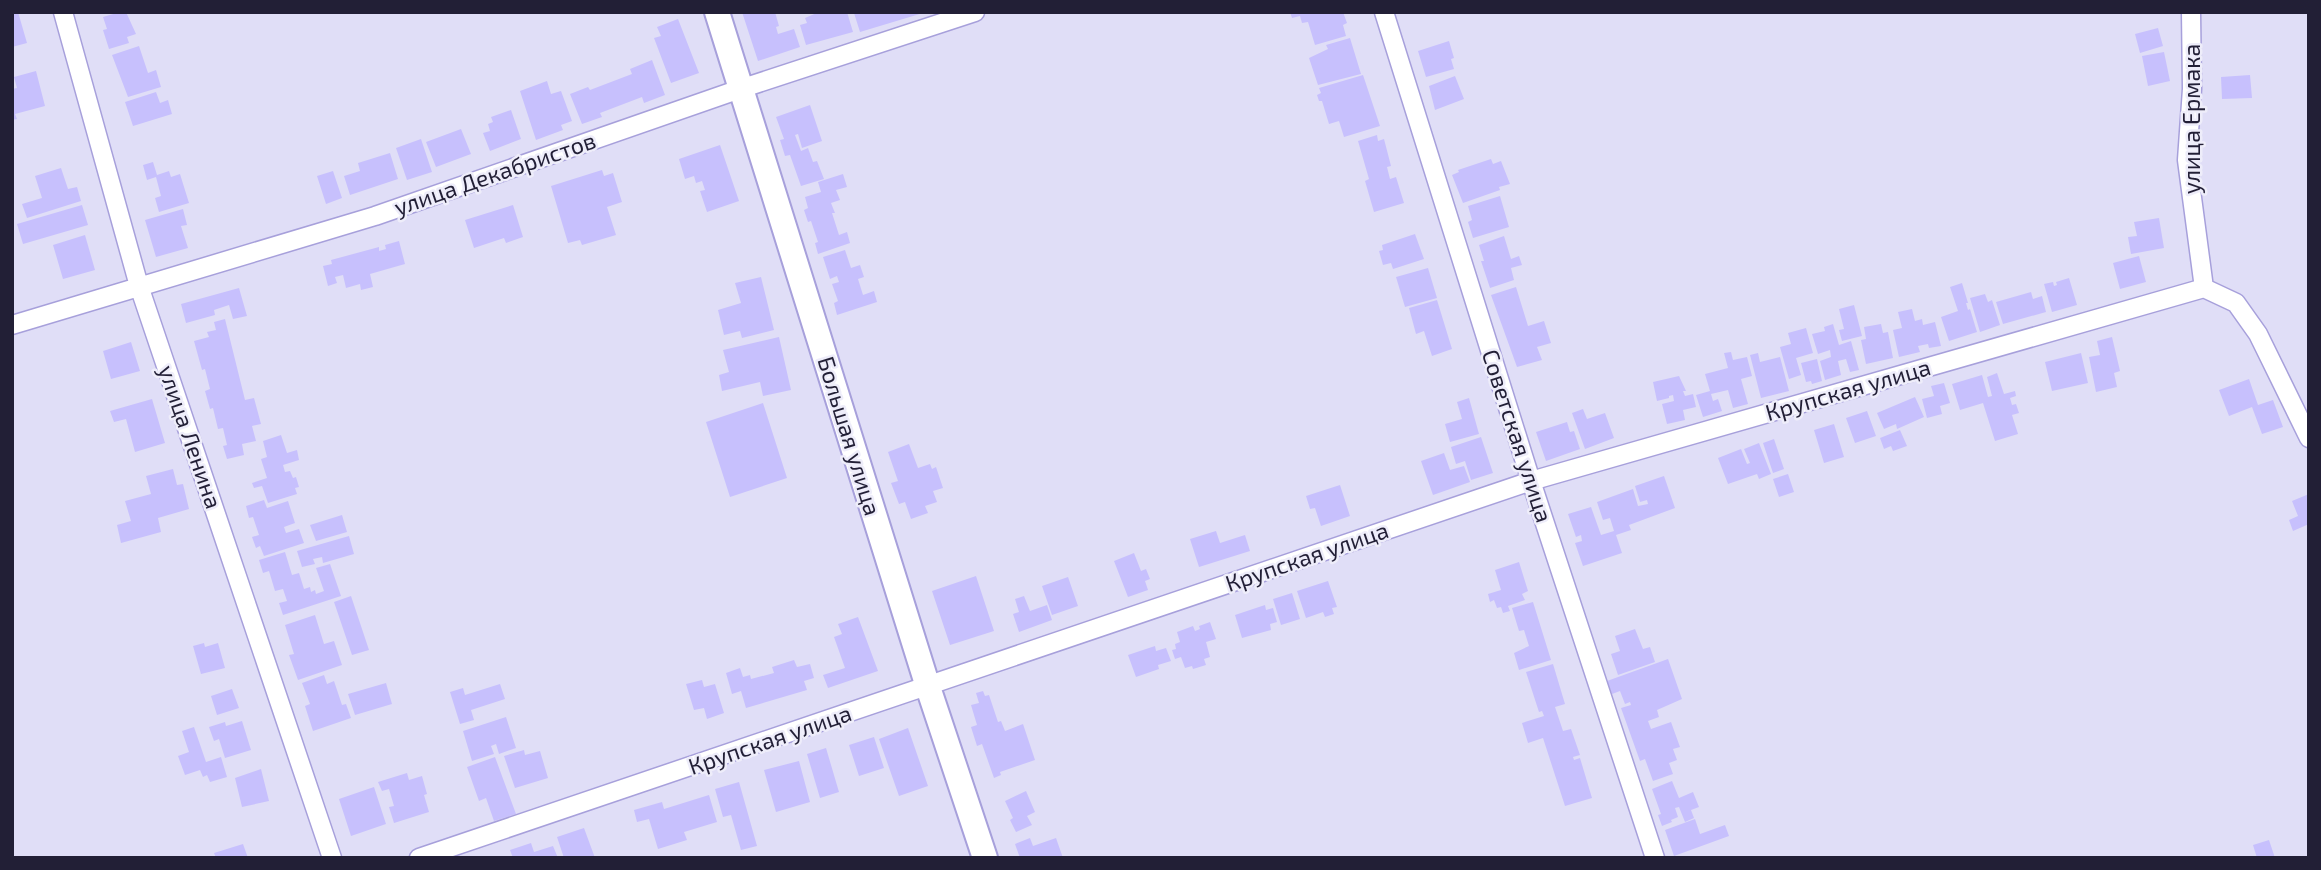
<svg xmlns="http://www.w3.org/2000/svg" width="2321" height="870" viewBox="0 0 2321 870" font-family="'Exo 2',sans-serif">
<style>
.building{fill:#c7c0fd}
.lines{fill:none;stroke-linecap:round;stroke-linejoin:round}
.street-casing{stroke:#a7a0db;stroke-width:21}
.secondary-casing{stroke:#a7a0db;stroke-width:28}
.street{stroke:#fff;stroke-width:18}
.secondary{stroke:#fff;stroke-width:24}
.labels{text-anchor:middle;stroke-width:5;stroke-linejoin:round;paint-order:stroke}
.street-label{font-size:23px;fill:#221f36;stroke:#eeedfa}
</style>
<rect width="100%" height="100%" fill="#e0def7"/>
<path class="building" d="M12,12H18L27,43L12,47Z
M120,12H126L136,34L127,37L129,43L109,49L103,30L107,29L103,17Z
M742,12H775L779,26L776,27L778,34L794,29L800,47L758,61Z
M819,12H847L853,32L806,45L800,25L807,23L805,18Z
M857,12H923V13L860,32L854,13Z
M1290,12H1343L1347,23L1343,25L1346,36L1315,45L1308,22L1302,23L1300,16L1292,18Z
M678,19L699,73L671,83L654,38L661,36L657,27Z
M2158,28L2163,46L2140,53L2135,34Z
M1350,38L1361,74L1318,85L1309,58L1328,49L1326,45Z
M1449,41L1454,58L1451,59L1454,69L1426,77L1418,51Z
M139,46L148,73L156,70L161,87L128,97L112,55Z
M2164,52L2170,81L2148,86L2142,56Z
M652,60L665,95L644,103L642,97L600,113L602,117L582,124L570,94L588,87L590,90L632,74L630,69Z
M36,71L45,106L15,114L17,119L12,120V89L17,88L14,77Z
M1363,75L1380,126L1344,137L1339,121L1329,124L1322,101H1319L1317,95L1321,93L1319,88Z
M2250,75L2252,98L2222,99L2221,77Z
M1455,76L1464,99L1435,110L1429,86Z
M547,81L551,94L561,91L572,121L561,125L563,130L536,140L520,91Z
M156,92L160,103L168,100L172,114L133,126L125,102Z
M810,105L822,141L802,148L798,134L795,135L801,151L808,148L813,162L817,161L824,179L801,186L790,155L785,156L780,140L784,139L776,117Z
M511,110L521,139L490,151L483,133L490,131L488,124L493,122L491,117Z
M461,129L471,154L436,167L426,142Z
M1377,135L1378,141L1384,139L1391,166L1387,167L1390,179L1396,177L1404,203L1374,212L1365,181L1369,179L1358,141Z
M421,139L432,172L407,180L396,148Z
M720,145L739,201L707,212L700,191L705,190L702,181L696,183L694,176L685,179L679,159Z
M390,153L398,179L350,195L344,176L360,171L358,163Z
M1491,159L1493,164L1501,161L1510,184L1499,187L1500,190L1463,203L1452,175L1459,172L1458,170Z
M153,162L157,175L169,171L171,177L180,174L189,203L159,212L155,198L161,196L156,177L147,180L143,165Z
M61,168L68,189L77,187L81,201L27,218L22,204L42,198L35,176Z
M602,170L604,176L613,173L622,202L607,207L616,235L582,245L580,240L568,243L551,186Z
M333,171L342,198L326,204L317,176Z
M843,174L847,187L836,190L840,200L831,203L835,213H832L839,235L847,232L850,243L818,254L815,243L818,242L811,221L808,222L804,210L808,208L805,197L821,192L818,182Z
M1500,196L1509,227L1473,238L1468,222L1472,220L1468,206Z
M82,205L88,225L23,244L17,224Z
M513,205L523,237L506,243L504,238L474,248L465,220Z
M183,209L187,225L181,226L188,248L156,257L145,220Z
M2159,218L2164,248L2131,254L2128,237L2137,236L2134,222Z
M1415,234L1424,259L1393,269L1391,263L1383,265L1379,251L1383,250L1382,245Z
M85,235L95,270L63,279L53,245Z
M1504,236L1511,259L1519,256L1522,265L1511,268L1514,280L1490,288L1481,261H1484L1479,245Z
M399,241L405,264L370,274L373,287L361,290L360,284L346,288L343,275L335,277L337,283L328,286L323,266L332,264L331,260L379,247V251L386,249L385,245Z
M845,250L851,268L860,265L864,277L858,279L863,295L874,291L877,302L837,315L834,303L838,301L832,284L839,282L837,276L830,279L823,257Z
M2139,256L2146,282L2120,289L2113,263Z
M1428,268L1437,298L1405,307L1396,277Z
M761,277L774,330L742,338L740,331L724,335L718,310L741,303L735,283Z
M2069,278L2077,305L2052,312L2044,284L2053,282L2054,286L2057,285L2056,282Z
M1962,283L1968,303H1966L1968,310L1970,309L1977,332L1949,341L1941,317L1958,311L1950,287Z
M1516,287L1528,326L1544,321L1551,343L1537,347L1542,360L1517,367L1491,295Z
M239,288L247,316L233,319L229,305L214,310L215,315L186,323L181,304Z
M2031,292L2033,299L2042,296L2046,312L2003,324L1996,302Z
M1985,294L1988,302L1992,300L2000,325L1980,332L1970,298Z
M1437,300L1452,349L1432,356L1424,331L1416,334L1409,308Z
M1854,305L1862,336L1842,341L1839,330L1844,329L1839,309Z
M1912,309L1915,321L1922,319L1923,325L1935,322L1941,346L1929,348L1928,344L1918,346L1920,352L1899,357L1893,330L1902,328L1898,312Z
M225,319L245,400L254,398L261,424L252,426L256,441L242,444L244,455L227,459L223,446L227,445L223,428L218,429L213,408L210,409L205,391L210,389L205,369L202,370L194,341L209,337L207,332L216,330L214,322Z
M1833,324L1839,345L1851,341L1859,370L1850,372L1846,359L1838,361L1841,375L1825,380L1820,361L1831,357L1830,350L1818,354L1812,334L1825,331L1824,327Z
M1881,324L1883,333L1888,332L1893,358L1866,364L1861,340L1866,339L1864,327Z
M1806,328L1813,353L1796,358L1801,375L1789,379L1780,347L1791,344L1788,333Z
M779,337L791,390L763,396L760,382L722,391L719,375L729,372L723,350Z
M2112,337L2120,371L2114,373L2117,387L2096,392L2089,357L2100,355L2097,341Z
M131,342L140,371L111,379L103,351Z
M1731,352L1733,360L1747,357L1752,376L1741,379L1748,404L1733,408L1728,390L1711,394L1713,401L1718,399L1722,411L1703,417L1696,395L1710,391L1705,374L1728,368L1724,353Z
M1758,353L1760,362L1780,357L1789,391L1761,398L1750,355Z
M2081,353L2088,383L2052,391L2045,362Z
M1817,359L1822,381L1812,384L1811,381L1806,382L1801,363Z
M1997,373L2004,394L2015,391L2016,396L2010,398L2012,405L2016,404L2019,413L2012,415L2018,434L1995,441L1983,403L1960,410L1952,384L1982,375L1988,397L1992,396L1987,377Z
M1679,376L1686,391H1683L1685,396L1693,394L1696,407L1683,410L1685,420L1667,424L1662,404L1674,401L1673,395L1669,396V398L1657,401L1653,382Z
M2249,379L2258,405L2273,400L2283,427L2262,434L2252,407L2229,416L2219,390Z
M1944,383L1950,403L1940,406L1942,414L1927,418L1922,399L1934,396L1931,386Z
M1915,397L1924,417L1897,429L1896,424L1884,429L1877,413Z
M1469,398L1479,434L1450,442L1445,424L1462,419L1457,402Z
M152,399L165,443L135,452L126,419L114,422L110,411Z
M763,403L787,478L730,497L706,422Z
M1583,409L1587,419L1605,413L1614,438L1585,449L1572,413Z
M1867,411L1876,436L1855,443L1846,418Z
M1567,422L1570,432L1574,431L1580,449L1546,461L1536,432Z
M1834,424L1844,457L1824,463L1814,430Z
M1900,430L1907,446L1893,451L1891,446L1884,449L1880,438Z
M281,435L287,453L297,450L299,460L283,465L285,472L290,471L293,478L296,477L299,487L295,488L297,494L268,503L262,486L254,488L252,483L267,478L261,459L267,457L263,441Z
M1481,437L1493,473L1471,480L1465,461L1456,464L1451,447Z
M1774,439L1784,469L1773,473L1763,443Z
M1759,443L1771,474L1759,479L1757,474L1728,484L1718,458L1741,449L1747,464L1750,463L1744,449Z
M909,444L918,468L930,464L932,469L936,467L943,488L933,491L937,502L925,506L928,513L911,519L905,502L899,504L891,483L898,481L888,452Z
M1444,453L1450,470L1464,466L1470,482L1433,495L1421,461Z
M173,469L177,485L183,484L189,509L158,518L161,532L121,543L117,525L131,521L125,501L151,494L146,476Z
M1788,474L1794,492L1779,497L1773,479Z
M1664,476L1675,508L1629,525L1631,530L1616,535L1622,553L1583,566L1575,543L1582,541L1581,535L1576,537L1568,514L1591,507L1601,535L1614,531L1610,518L1603,520L1597,502L1633,489L1638,506L1648,504L1647,500L1640,502L1635,486Z
M1340,485L1350,516L1321,526L1315,508L1310,509L1306,496Z
M2309,494V524L2293,531L2289,520L2298,516L2292,501Z
M264,500L267,508L288,501L295,523L284,527L286,533L299,529L304,543L264,556L260,546L256,548L252,537L259,535L253,517L249,518L246,506Z
M342,515L347,532L316,541L310,525Z
M1216,531L1220,543L1245,535L1250,551L1199,567L1190,539Z
M349,536L354,554L323,563L322,557L313,559L315,564L302,567L297,551Z
M285,552L292,575L299,573L304,589L310,587L311,592L315,590L316,594L324,591L316,568L330,564L341,596L283,615L279,603L287,601L283,589L275,591L269,571L263,573L259,560Z
M1134,553L1141,571L1146,569L1150,579L1145,581L1148,590L1128,597L1114,561Z
M1519,562L1528,591L1522,594L1525,600L1508,606L1510,611L1503,613L1501,607L1497,608L1494,600L1490,602L1488,594L1501,590L1495,570Z
M976,576L994,631L950,645L932,591Z
M1068,577L1078,606L1052,615L1042,586Z
M1328,581L1337,607L1332,608L1334,614L1325,617L1323,612L1306,618L1297,591Z
M1292,593L1300,619L1281,625L1273,599Z
M351,596L369,650L352,655L334,602Z
M1024,596L1030,611L1047,605L1052,620L1019,632L1013,614L1019,612L1015,599Z
M1533,602L1551,660L1519,670L1514,653L1529,646L1524,630L1519,631L1512,608Z
M1265,605L1266,610L1273,608L1277,622L1270,624L1271,630L1242,638L1235,615Z
M315,615L324,644L334,641L342,665L298,680L289,655L294,654L285,625Z
M858,617L878,671L828,688L823,675L845,668L834,637L842,634L838,624Z
M1210,622L1216,639L1206,642L1210,657L1204,659L1206,665L1193,669L1192,666L1185,668L1181,657L1175,659L1172,650L1176,649L1175,644L1180,642L1177,632L1193,626L1195,631L1200,629L1199,626Z
M1635,629L1643,649L1650,647L1655,662L1618,675L1611,654L1620,651L1615,636Z
M204,643L205,647L218,643L225,668L201,674L193,646Z
M1155,646L1156,651L1166,648L1171,661L1158,665L1159,669L1136,677L1128,655Z
M1668,659L1682,699L1657,710L1659,717L1648,721L1651,729L1671,722L1680,747L1673,749L1677,760L1669,763L1673,774L1653,781L1645,759L1640,761L1621,708L1631,705L1630,702L1625,704L1620,691L1612,694L1607,681Z
M794,660L797,667L810,664L814,678L804,681L807,690L746,708L741,691L732,694L726,673L740,668L743,677L750,675L751,679L774,673L772,667Z
M1553,664L1565,704L1555,707L1563,731L1571,729L1580,755L1573,757L1574,760L1580,758L1592,798L1565,806L1543,738L1528,743L1522,723L1544,716L1542,711L1539,712L1526,672Z
M324,675L327,684L334,681L342,705L346,704L351,718L313,731L305,706L310,704L302,683Z
M702,680L704,687L715,684L724,713L707,719L704,708L694,710L686,684Z
M386,683L392,704L355,715L348,694Z
M500,684L505,699L471,710L474,720L460,724L450,692L463,688L465,695Z
M232,689L239,708L217,715L211,696Z
M983,691L985,696L989,695L998,722L1001,721L1005,731L1023,724L1035,760L1000,772L1001,775L994,778L982,744L977,746L971,727L977,725L971,705L979,703L976,693Z
M506,717L516,748L499,754L496,744L491,746L494,754L472,761L463,731Z
M242,721L251,750L225,758L219,739L214,741L209,727L225,722L226,726Z
M194,727L206,762L221,757L227,777L210,782L207,775L203,777L200,770L185,775L178,756L189,752L182,731Z
M908,728L928,786L899,796L879,739Z
M874,737L884,768L859,776L849,745Z
M826,748L839,792L820,798L807,754Z
M524,750L525,755L540,751L548,778L515,788L504,756Z
M495,757L516,814L494,821L486,798L479,801L467,767Z
M799,761L810,802L776,812L764,770Z
M261,769L269,801L242,807L235,778Z
M407,773L409,780L422,776L427,794L424,795L429,812L394,823L389,807L394,806L389,789L382,791L378,782Z
M1672,781L1679,798L1693,792L1699,807L1691,810L1694,818L1685,822L1679,807L1675,808L1678,817L1671,820L1672,822L1662,826L1658,815L1661,814L1652,789Z
M739,782L757,846L741,850L731,815L723,817L715,789Z
M374,787L386,824L351,836L339,799Z
M1026,791L1035,812L1027,816L1032,825L1016,832L1010,820L1013,818L1005,801Z
M709,795L717,822L684,832L687,840L658,849L649,819L637,822L634,810L662,802L664,809Z
M1695,819L1700,834L1725,825L1729,836L1674,856L1665,830Z
M584,828L595,858H564L557,837Z
M1030,838L1033,846L1056,838L1063,858H1020L1015,844Z
M2269,840L2275,858H2257L2253,845Z
M531,843L534,852L553,846L558,858H513L510,850Z
M243,844L248,858H216L214,853Z"/>
<g class="lines">
<defs>
<path id="street" d="M63,12L139,286L332,858
M1384,12L1531,481L1655,858
M2191,12L2192,89L2187,160L2204,288L2236,303L2258,334L2309,438
M12,325L375,216L740,89L975,12
M419,858L1531,481L2204,288"/>
<path id="secondary" d="M717,12L928,687L985,858"/>
</defs>
<use href="#street" class="street-casing"/>
<use href="#secondary" class="secondary-casing"/>
<use href="#street" class="street"/>
<use href="#secondary" class="secondary"/>
</g>
<g class="labels">
<g class="street-label">
<text transform="translate(2192 119) rotate(-90)" y="8">улица Ермака</text>
<text transform="translate(495 174) rotate(-19)" y="8">улица Декабристов</text>
<text transform="translate(1848 390) rotate(-16)" y="8">Крупская улица</text>
<text transform="translate(849 436) rotate(73)" y="8">Большая улица</text>
<text transform="translate(1517 436) rotate(72)" y="8">Советская улица</text>
<text transform="translate(190 437) rotate(71)" y="8">улица Ленина</text>
<text transform="translate(1307 557) rotate(-19)" y="8">Крупская улица</text>
<text transform="translate(770 740) rotate(-19)" y="8">Крупская улица</text>
</g>
</g>
<rect width="2321" height="870" fill="none" stroke="#221f36" stroke-width="28"/>
</svg>
